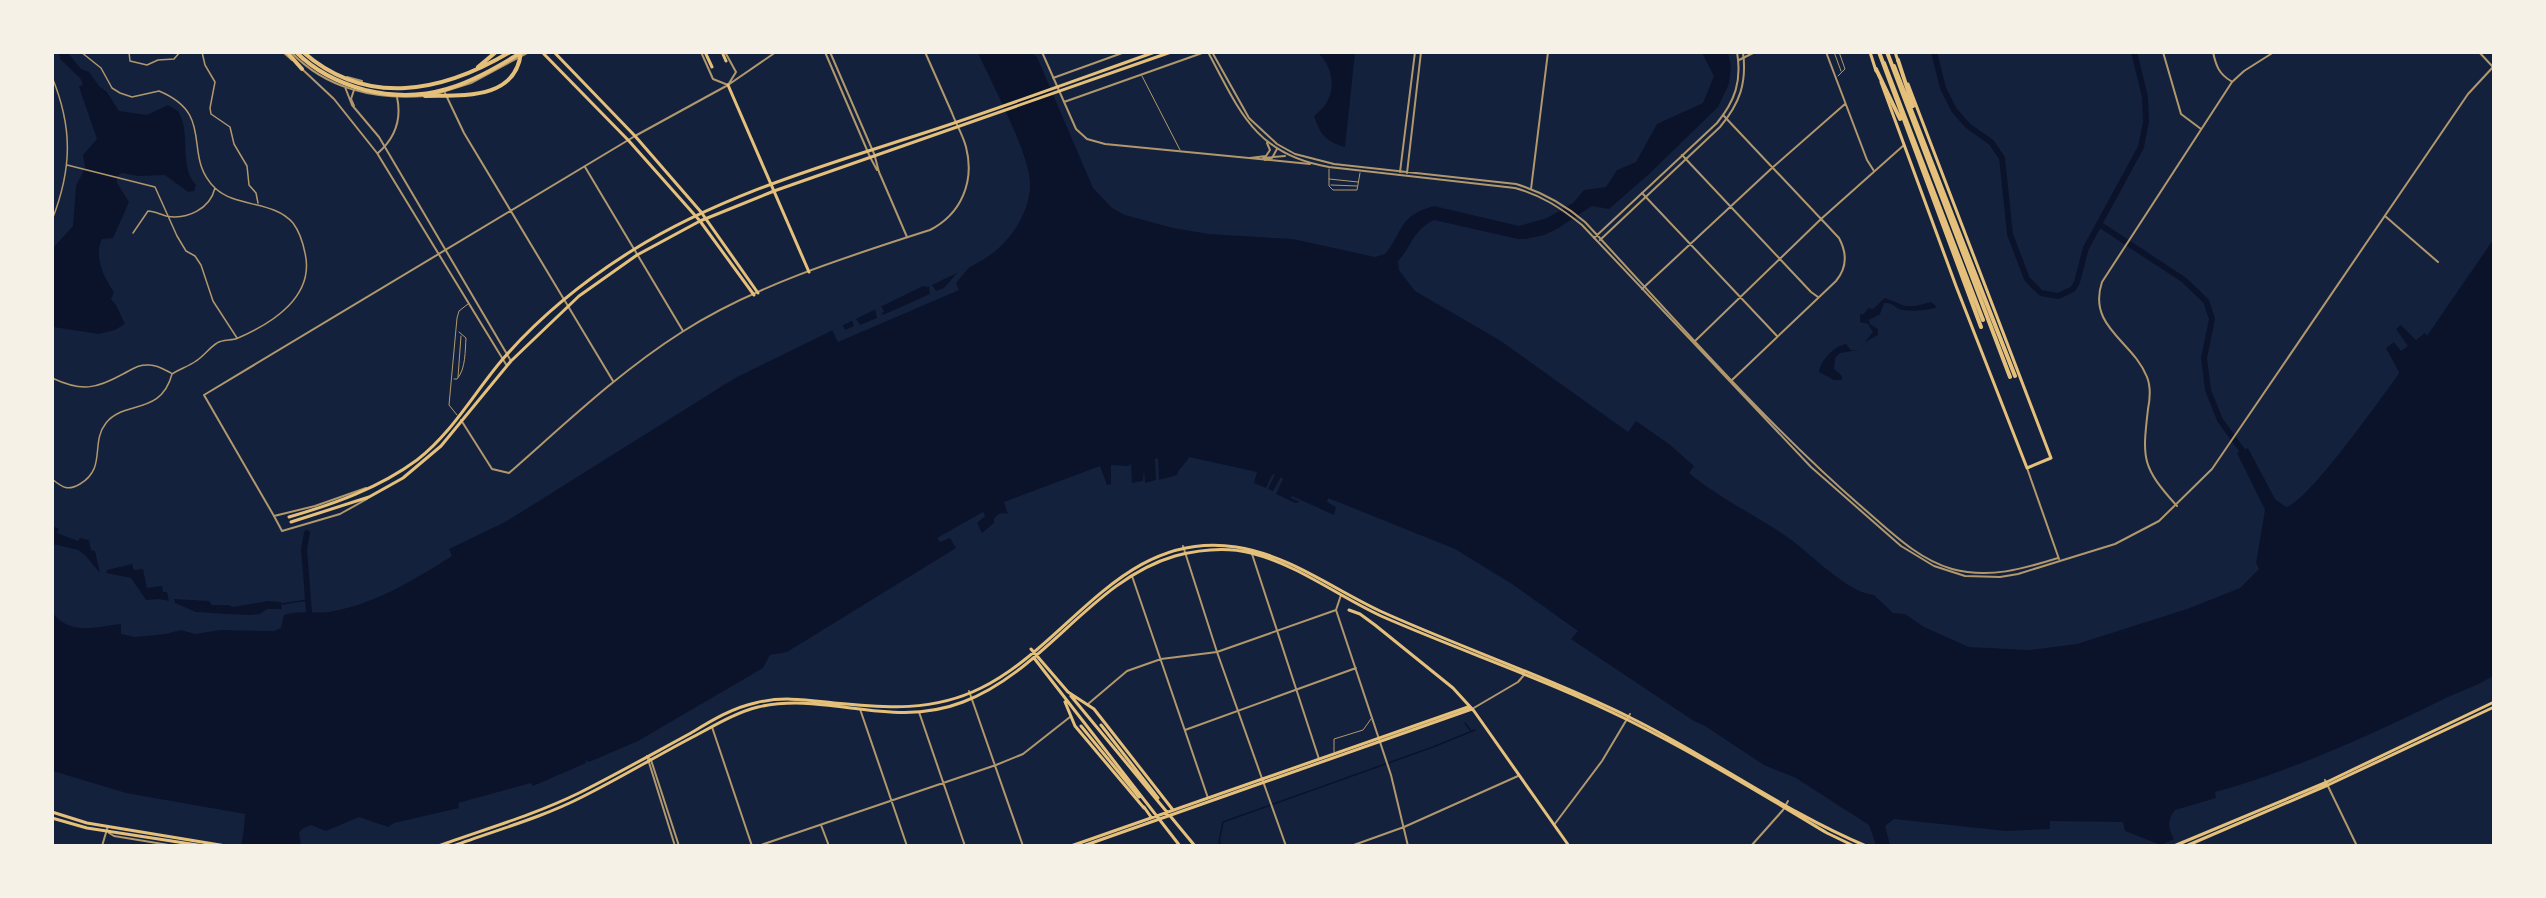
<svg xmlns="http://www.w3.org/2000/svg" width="2546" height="898" viewBox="0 0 2546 898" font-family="Lato,sans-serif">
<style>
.water{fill:#0b132b}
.pier{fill:#14213d}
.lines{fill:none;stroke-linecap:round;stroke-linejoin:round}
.stream{stroke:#0b132b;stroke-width:1.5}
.river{stroke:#0b132b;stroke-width:6}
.service{stroke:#b1986c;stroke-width:1}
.pedestrian{stroke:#b1986c;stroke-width:1.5}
.minor{stroke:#b1986c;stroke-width:2}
.tertiary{stroke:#b1986c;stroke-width:2}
.secondary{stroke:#e5c07b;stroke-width:3}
.primary{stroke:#e5c07b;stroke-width:3}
.trunk{stroke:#e5c07b;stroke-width:4}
</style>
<rect width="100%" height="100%" fill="#14213d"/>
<path class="water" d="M59,53H68L81,69L89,72L99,86L107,92L119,111L147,115L168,105L178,111C192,133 178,166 196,185L194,191L188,192L165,175L138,176L122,173L117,176V183L129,202L113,238L102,239C93,256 105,280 114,292L111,299L116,305L125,324L115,330L99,334L53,327V248L73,226L76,186L85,168L83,155L97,139L79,87L83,84L80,78L60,59Z
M978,53H1032L1037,57L1093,188L1112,208L1125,215L1173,228L1209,234L1293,239L1375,257L1385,254C1405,229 1398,216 1434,206L1519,226L1547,218L1573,203L1584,190L1606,187L1617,170L1636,162L1657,124L1703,103L1714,76L1702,53H1728L1731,66L1729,84L1718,107L1648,175L1609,209L1592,206L1557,229L1544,235L1526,239H1518L1434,220C1411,232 1414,244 1398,261L1399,270L1415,291L1501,341L1628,432L1636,421L1669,444L1694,466L1689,473C1718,497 1751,513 1783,534C1808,550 1845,592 1874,595L1893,613L1905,614L1924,627L1969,647L2029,650L2077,644L2187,609L2240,588L2259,569L2256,563L2265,510L2237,453L2248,448L2275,499L2286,507C2309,501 2380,399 2398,375L2399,372L2386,348L2394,342L2401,351L2408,346L2396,329L2401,325L2416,340L2425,333L2427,336L2493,240V676C2474,688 2459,691 2440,701C2366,737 2294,770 2215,792L2216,798L2175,810C2167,819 2168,829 2174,839L2161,845L2125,831L2123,822L2050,821V829L2006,831L1894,819L1885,826L1890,845H1876L1869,825L1796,778L1764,765L1705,726L1694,721L1571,639L1578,631L1512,584L1455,549L1328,498L1327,502L1336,507L1334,515L1292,496L1291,498L1300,502L1295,503L1276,494L1283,479L1281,477L1273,491L1268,489L1275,474L1272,475L1266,488L1254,483L1257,472L1189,457C1186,464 1179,467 1177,475L1159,480L1158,458L1155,459L1156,480L1145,483L1144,469L1143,481L1132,483L1131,464L1128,466L1111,465V484L1107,485L1100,466L1004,502L1008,514C1002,512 998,513 994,519V523L982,533L977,523L985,516L983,512L937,538L940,542L950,538L956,548L787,652L770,655L763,668L638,741L589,762L585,760L586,763L533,786L531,783L458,803L459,808L394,823L388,827L359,817L326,831L311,825L302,829L299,833L301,845H241C244,834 244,825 245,814L126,793L53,771L52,612C70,637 98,626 121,624V634L135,637L165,634L181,630L195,634L220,630L274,631L281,628L284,615C300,609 318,615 334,611C377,603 415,579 452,556L449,549L507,521L735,378L923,286L928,287C949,276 975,267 994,252C1013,237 1030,210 1030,185C1031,156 991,82 978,53Z
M1318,53H1355L1345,147C1326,142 1320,134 1314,116C1337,100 1337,71 1318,53Z
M1885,298L1905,306H1916L1931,302L1937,307C1931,310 1910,312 1902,310C1894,308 1893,302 1884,303L1880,314L1869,320L1870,324L1878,329V335L1865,342L1873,332L1868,324L1860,322V314H1864L1868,308L1873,309Z
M1846,344L1851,350H1859L1840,353L1835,358L1834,369L1842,376V380H1834L1819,372C1821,360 1834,346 1846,344Z
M53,526L59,529L57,533L78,541L80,538L89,540L91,550L95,551L100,573L85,555L78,550L53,544Z
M132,564L134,570L143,569L147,588L162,586L163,592H167L169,601L159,599L146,600L131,578L106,573L107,570Z
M174,599L209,601L212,605H229L233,607L268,601L281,602L282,609H267L260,614L250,615L226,614L196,612L175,603Z"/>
<path class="pier" d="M971,265L956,283L959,290L838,342L832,330L842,324L845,330L854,326L852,320L855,318L860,325L877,318L875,308L878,306L882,307L884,312L881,313L883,315L930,294L929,286L932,285L936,291L944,288L958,272Z"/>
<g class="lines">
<path class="stream" d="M282,604L308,600
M1465,723L1471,731
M1222,846L1219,842L1223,822L1433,747L1475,730"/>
<path class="river" d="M1934,52L1943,88L1954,110L1968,126L1991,142L2002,158L2010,234L2027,279L2041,293L2058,296L2073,289L2077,282L2086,248L2141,147L2146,122L2145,97L2134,52
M2099,224L2184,280L2206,301L2212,319L2204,358L2208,390L2220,420L2247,457
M307,533L304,549L309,612"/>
<path class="service" d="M1834,52L1841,71
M1142,76L1180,150
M1838,76L1845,69L1839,52
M1329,169V186L1333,190H1357L1360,173
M1329,179L1358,182
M1331,185L1357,186
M458,377L461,336
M454,379H457C466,369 465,350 466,338L459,332
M457,415L449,405L457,318L459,311L468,304
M1334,752V739L1363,730L1371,719"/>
<path class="pedestrian" d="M129,52L130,61L147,65L158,60L174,59L180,52
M202,52L205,65L215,82L210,108L211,114L230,127L234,144L247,166L249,185L256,193L258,203
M52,77C73,128 72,169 52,220
M67,165L155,187L177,236L186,251L195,256L201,265L213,301L237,338
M133,233L148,211C154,211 159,214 166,216C187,220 210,209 215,188
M52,378C82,392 96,389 123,374C133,369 138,364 150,365C157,365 165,370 171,373
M52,479C63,488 68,491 80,484C107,468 90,443 106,423C124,400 161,416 172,374C180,369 189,366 196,361C204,356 209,348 217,343C223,339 232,341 238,338C273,323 315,296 305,253C303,243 299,231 293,223C273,200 236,208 215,188C181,155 217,115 159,91L132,97L120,93L112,88L101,68L81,52"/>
<path class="minor" d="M283,52L292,60
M701,52L713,79L728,85L736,72L725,52
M1042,52L1076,129L1087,139L1105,144L1310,164
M1826,52L1867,160L1874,171
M2163,52L2181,114L2201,129
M2213,52C2216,66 2219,74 2231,81
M2479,52L2493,67
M1739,60L1755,52
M1053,78L1125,52
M445,93L464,133L613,381
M1064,102L1205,52
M1723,115L1839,238C1847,253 1847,268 1836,281L1732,380
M378,153C395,138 402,120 397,97
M1682,155L1811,292L1818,297
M870,157L877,170
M875,157L879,172L907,237
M585,167L683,331
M1531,189L1548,52
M1642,193L1777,336
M2385,216L2438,262
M1642,289L1772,168L1845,104
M1694,342L1821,219L1904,145
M461,420L492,469L509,473C565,424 619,372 682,332C753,286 849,256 930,230C961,214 975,182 966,147C963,135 956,124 952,113C943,93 934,72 925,52
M2027,468L2059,559
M2177,506C2142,467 2142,460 2148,409C2150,399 2151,387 2147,377C2133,341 2087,327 2102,282L2232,82L2244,71L2274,52
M274,516L204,395L635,136L728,85L776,52
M1132,576L1208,798
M1341,595L1336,610L1391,775L1408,846
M969,691L1023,846
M1088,704L1127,671L1161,659L1217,652L1336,610
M860,709L907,846
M919,712L965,846
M712,727L752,846
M1185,730L1356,668
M2325,780L2357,846
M821,825L829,846
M1554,825L1602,761L1630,714
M758,846L996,765L1023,754L1070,717
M1351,846L1404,827L1518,776
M1751,846L1783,810L1788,801"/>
<path class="tertiary" d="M291,52C326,89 375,100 425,96
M825,52L870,157
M830,52L875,156
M1208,52C1240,112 1256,155 1329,167L1515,188C1541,195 1561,208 1582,225L1811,467L1901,546L1934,566L1965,576L2000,577L2018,574L2115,544L2159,521L2212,469L2468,94L2494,66
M1212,52L1249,118L1277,144L1295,154L1334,164L1516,184C1542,192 1564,204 1585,222C1675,319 1763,421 1863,508C1890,531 1917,559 1952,569C1989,579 2023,569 2058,558
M302,69L334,99L377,153L507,366
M347,77L362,81
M345,87L352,105L379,137L511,361
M354,90L351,99L354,106
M436,94L471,83L529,52
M1250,158L1266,156L1270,150L1267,143
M1263,158L1285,156
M1265,160L1272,158L1277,149
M1400,172L1415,52
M1407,173L1421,52
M1594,238L1717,123C1735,101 1742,81 1737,52
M1600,240L1720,127C1740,103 1747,83 1743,52
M366,488L315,506L274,516L282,531L340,514L367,499
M1183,546L1217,652L1286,846
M1252,554L1319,759
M1472,709L1518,682L1524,675
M647,756L651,760L679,846
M647,756L675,846
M109,833L114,836L175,846
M102,846L108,826"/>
<path class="secondary" d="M542,52L629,141L700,221L754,295
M554,52L635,136L701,212L758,293
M705,52L712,67
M722,52L726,61
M728,85L809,272
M1349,610L1360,614L1375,625L1453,688L1474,711L1569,846
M1031,649L1068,692L1094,709L1173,810
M1034,658L1180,846
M1071,696L1195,846
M1065,702L1075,726L1144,808
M1101,725L1158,798
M1081,726L1139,797
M1144,807L1151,817
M52,812L87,823L226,846
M52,818L87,828L204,846
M438,846C485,829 534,815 579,793C617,774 654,753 691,733C711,721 732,708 755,703C782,696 807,700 834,703C886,708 933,712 981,688C1069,645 1122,529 1236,547C1289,555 1333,589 1380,611C1462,648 1548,677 1629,717C1709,756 1783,811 1866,846
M453,846C496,830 541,818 582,797C618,779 653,758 689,739C712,727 734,713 758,707C826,691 891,730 963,702C1045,671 1092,580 1175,556C1198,550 1227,547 1251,553C1298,565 1338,596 1381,616C1463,652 1548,680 1628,720C1696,754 1762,794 1827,833L1854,846
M1071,846L1468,707
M1083,846L1472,709
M2174,846L2327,782L2494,702
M2186,846L2328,785L2494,707"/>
<path class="primary" d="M1870,52L1876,71
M1895,52L1898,61
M1881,82L1956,286L2027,468L2051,458L1908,84
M289,517C334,504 379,488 417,460C452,433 474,393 502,360C539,317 585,280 633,250C723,194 826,165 927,132C1003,107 1079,79 1155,52
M291,522L369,497L403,478L441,446L511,361L579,296L637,255L700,221L774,191L1171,52"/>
<path class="trunk" d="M287,52L302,69
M296,52C315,71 339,83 365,90C428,105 468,85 522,52
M303,52C367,108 443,92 510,52
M1879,52L1981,327
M1887,52L2010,377
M1898,60L1913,106
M1884,63L1983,320
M1894,66L2015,376
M478,67L496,52
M1876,69L1900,119
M425,96C461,95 516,101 521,52"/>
</g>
<rect width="2546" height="898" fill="none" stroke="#f6f1e7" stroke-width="108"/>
</svg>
